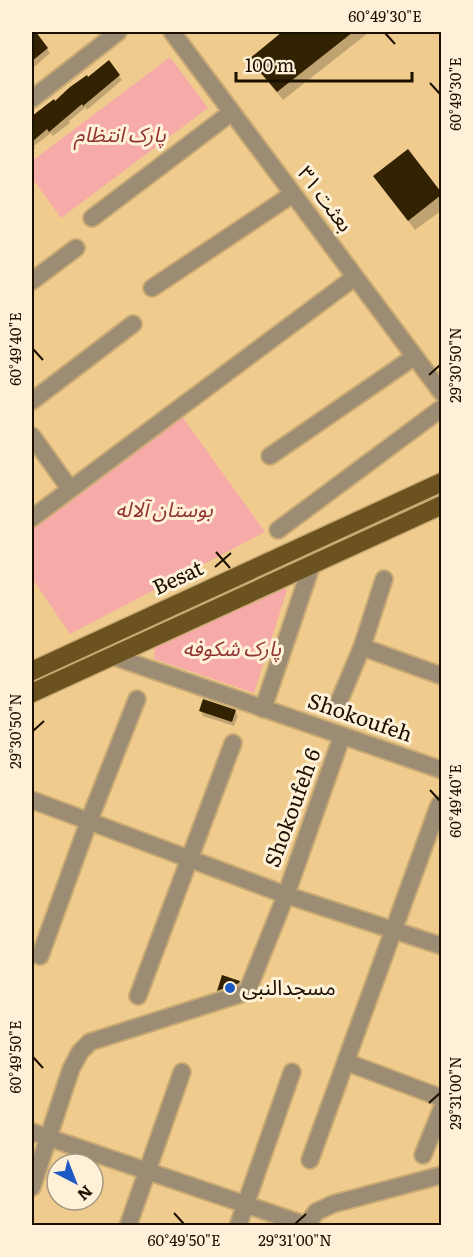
<svg xmlns="http://www.w3.org/2000/svg" width="473" height="1257" viewBox="0 0 473 1257" font-family="Literata,'Noto Sans Arabic',serif">
<style>
.green{fill:#f6aba8}
.shadow{fill:#0003}
.building{fill:#322201}
.lines{fill:none;stroke-linecap:round;stroke-linejoin:round}
.minor-casing{stroke:#c9aa74;stroke-width:20}
.major-casing{stroke:#c9aa74;stroke-width:21}
.minor{stroke:#9b8c73;stroke-width:16}
.major{stroke:#6c521f;stroke-width:18}
.ticks{fill:none;stroke:#1b0f00;stroke-width:2}
.poi-dot{fill:#1e58c4;stroke:#fff1d8;stroke-width:2}
.labels{text-anchor:middle;stroke-width:6;stroke-linejoin:round;paint-order:stroke}
.park-label{font-size:21px;font-style:italic;fill:#913336;stroke:#fff1d8}
.street-label{font-size:21px;fill:#1b0f00;stroke:#fff1d8}
.poi-label{font-size:21px;fill:#1b0f00;stroke:#fff1d8;text-anchor:start}
.neatline{fill:none;stroke:#1b0f00;stroke-width:2}
.ticks-label{font-size:15px;text-anchor:middle;fill:#1b0f00}
</style>
<rect width="100%" height="100%" fill="#efcc8e"/>
<path class="green" d="M170,57L208,108L61,218L32,178V161Z
M181,415L265,532L70,634L32,578V529Z
M283,587L287,590L254,693L154,659L155,646Z"/>
<path class="shadow" d="M32,32H34L50,53L32,69Z
M285,32H367L368,33L283,100L251,59Z
M119,76L122,80L87,110L86,107L69,121L70,123L53,136L51,133L34,146L35,148L32,151V120L55,103Z
M408,151L442,194V210L415,230L375,176Z
M201,711H235L238,716L234,726L203,716Z
M239,982L242,987L221,995L218,991Z"/>
<path class="building" d="M32,32H36L48,48L32,61Z
M282,32H353L277,92L249,59Z
M109,60L120,75L83,106L82,104L49,132L47,129L32,142V116L54,99L55,101L70,87L87,75L88,77Z
M408,149L441,192V195L408,221L373,176Z
M203,699L236,710L232,722L199,711Z
M222,975L240,981L239,983L217,991Z"/>
<g class="lines">
<defs>
<path id="minor" d="M172,32L442,393
M32,99L118,32
M92,218L232,112
M32,281L76,248
M152,288L293,194
M32,401L133,324
M32,436L70,489
M270,456L414,357
M32,518L355,277
M278,530L442,408
M362,647L442,676
M112,656L442,770
M338,704L362,647L384,579
M263,709L312,564
M32,800L286,895L442,946
M40,956L89,821L137,699
M138,996L233,743
M346,1062L442,1098
M32,1132L306,1225
M423,1155L442,1108
M310,1160L439,805
M32,1187L71,1069L80,1052L90,1042L247,992L286,895L342,736
M128,1226L182,1072
M238,1226L292,1072
M306,1226L316,1212L333,1204L442,1175"/>
<path id="major" d="M32,671L442,482
M32,693L442,505"/>
</defs>
<use href="#minor" class="minor-casing"/>
<use href="#major" class="major-casing"/>
<use href="#minor" class="minor"/>
<use href="#major" class="major"/>
</g>
<path class="ticks" d="M385,33L395,44M430,83L440,94M33,349L43,360M429,375L440,365M216,552L230,568M215,567L231,553M33,731L44,721M430,790L440,801M33,1057L43,1068M429,1103L440,1093M174,1213L184,1224M295,1224L306,1214"/>
<circle class="poi-dot" cx="230" cy="988" r="6"/>
<g class="labels">
<g class="park-label">
<text x="120" y="142">پارک انتظام</text>
<text x="164" y="517">بوستان آلاله</text>
<text x="232" y="656">پارک شکوفه</text>
</g>
<g class="street-label">
<text transform="translate(325 199) rotate(53)" y="7">بعثت ۳۱</text>
<text transform="translate(178 578) rotate(-25)" y="7">Besat</text>
<text transform="translate(360 718) rotate(19)" y="7">Shokoufeh</text>
<text transform="translate(293 808) rotate(-70)" y="7">Shokoufeh 6</text>
</g>
<g class="poi-label">
<text x="242" y="995">مسجدالنبی</text>
</g>
</g>
<rect width="473" height="1257" fill="none" stroke="#fff1d8" stroke-width="66"/>
<g transform="translate(75 1182) rotate(138)"><circle r="28" fill="#fff1d8" stroke="#a49782" stroke-width="1.5"/>
<path d="M0-4.5L10 22L0 15L-10 22Z" fill="#1e58c4"/>
<text y="-9" font-size="16" font-weight="bold" text-anchor="middle" fill="#1b0f00">N</text>
</g>
<path d="M236 72v9h176v-9" fill="none" stroke="#1b0f00" stroke-width="3"/>
<text x="245" y="72" font-size="18" fill="#1b0f00" stroke="#fff1d8" stroke-width="4.5" paint-order="stroke">100 m</text>
<rect x="33" y="33" width="407" height="1191" class="neatline"/>
<g class="ticks-label">
<text x="385" y="22">60°49'30"E</text>
<text transform="translate(456 94) rotate(-90)" y="5">60°49'30"E</text>
<text transform="translate(16 349) rotate(-90)" y="5">60°49'40"E</text>
<text transform="translate(456 365) rotate(-90)" y="5">29°30'50"N</text>
<text transform="translate(16 731) rotate(-90)" y="5">29°30'50"N</text>
<text transform="translate(456 801) rotate(-90)" y="5">60°49'40"E</text>
<text transform="translate(16 1057) rotate(-90)" y="5">60°49'50"E</text>
<text transform="translate(456 1093) rotate(-90)" y="5">29°31'00"N</text>
<text x="184" y="1246">60°49'50"E</text>
<text x="295" y="1246">29°31'00"N</text>
</g>
</svg>
